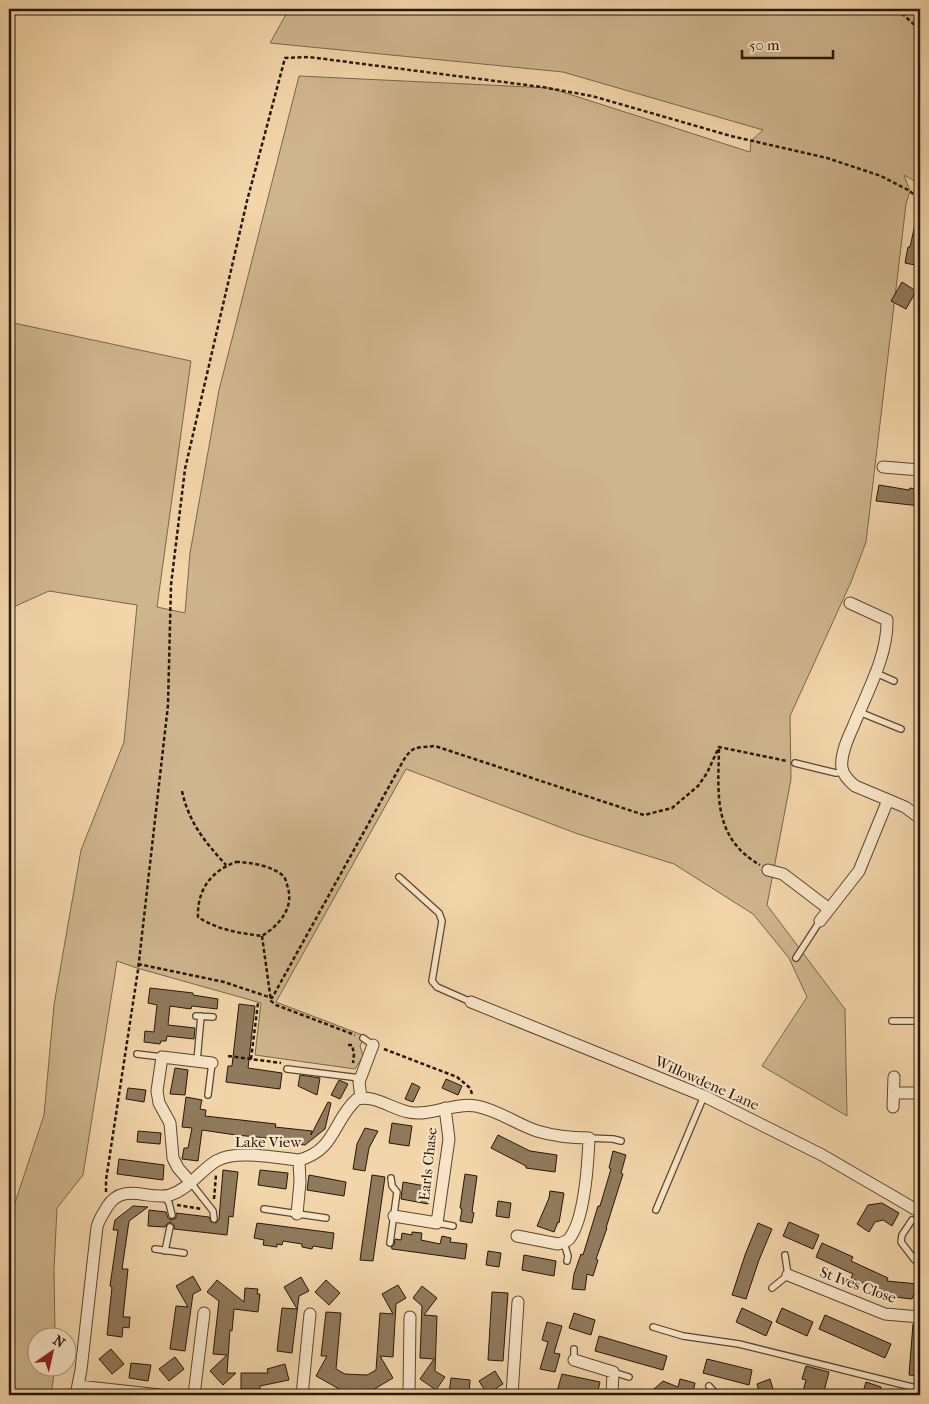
<svg xmlns="http://www.w3.org/2000/svg" width="929" height="1404" viewBox="0 0 929 1404" font-family="'IM FELL French Canon',serif">
<style>
.green{fill:#cfb58e;stroke:#7a664c}
.building{fill:#907a5d;stroke:#25180b}
.lines{fill:none;stroke-linecap:round;stroke-linejoin:round}
.service-casing{stroke:#584732;stroke-width:8}
.minor-casing{stroke:#584732;stroke-width:13}
.path{stroke:#25180b;stroke-width:2.5;stroke-dasharray:4 2.5;stroke-linecap:butt}
.service{stroke:#f7e4c7;stroke-width:5.5}
.minor{stroke:#f7e4c7;stroke-width:11}
.labels{text-anchor:middle;stroke-width:4.5;stroke-linejoin:round;paint-order:stroke}
.street-label{font-size:15px;fill:#25180b;stroke:#f7e4c7}
</style>
<rect width="100%" height="100%" fill="#f2d5a9"/>
<filter id="stains"><feTurbulence type="fractalNoise" baseFrequency=".004" numOctaves="4"/><feColorMatrix values="0 0 0 0 .2 0 0 0 0 .09 0 0 0 0 .02 0 0 0 .5 -.17"/></filter>
<radialGradient id="worn" r=".72"><stop offset=".6" stop-color="#630" stop-opacity="0"/><stop offset="1" stop-color="#630" stop-opacity=".3"/></radialGradient>
<path class="green" d="M289,9H920V184L904,175L910,191L906,204L866,542L851,582L790,716L791,779L767,905L845,1009L847,1116L762,1066L807,997L789,958L753,914L674,864L578,834L406,769L276,1002L365,1036L360,1046L363,1056L355,1069L255,1055L261,1003L137,968L117,961L83,1175L57,1208L54,1270L55,1336H38V1366L55,1367L51,1395H9V1221L44,1115L54,1005L81,850L124,742L137,605L49,591L9,609V322L191,361L157,607L185,613L190,553L219,390L299,76L550,88L750,152L751,141L763,130L563,72L270,43Z"/>
<path class="building" d="M916,220L920,221V266L905,263L908,247H910Z
M902,282L916,291L906,309L891,301Z
M879,485L909,490L910,488L920,490V506L876,501Z
M150,988L193,993V995L218,999L217,1009L192,1006L191,1009L170,1006L168,1025L195,1028L194,1039L167,1036L166,1041H161L160,1044L144,1042L145,1031L154,1032L157,1005L148,1003Z
M239,1004L255,1006L248,1068L282,1073L280,1089L226,1082L228,1066H232Z
M175,1068L188,1070L185,1095L170,1094Z
M300,1075L320,1078L317,1095L298,1086Z
M446,1079L462,1086L458,1095L442,1088Z
M339,1080L348,1084L340,1099L331,1095Z
M412,1083L420,1087L413,1102L405,1099Z
M128,1088L146,1090L144,1102L126,1099Z
M186,1097L202,1100L200,1109L206,1110L205,1116L276,1124L275,1127L312,1131L311,1135L328,1102L331,1103L325,1129L305,1145L297,1144V1141L236,1135L202,1130L198,1161L182,1159L184,1148H188L192,1128L182,1127Z
M392,1123L412,1126L409,1146L389,1143Z
M365,1128L378,1131L369,1148L365,1171L353,1169L357,1144Z
M138,1131L161,1133L160,1144L137,1142Z
M498,1135L530,1151L557,1155L555,1172L526,1168V1166L491,1148Z
M613,1151L626,1155L621,1173L623,1174L606,1228H607L596,1259L598,1260L593,1276L587,1274L585,1290L572,1289L574,1274L581,1254L583,1255L598,1206H600L611,1169L609,1168Z
M119,1159L164,1165L163,1180L117,1174Z
M223,1170L238,1172L233,1217L229,1216L227,1235L174,1229V1225L170,1222L167,1224L165,1227L148,1226L149,1210L166,1212L168,1218L171,1220L176,1218V1213L209,1217L211,1222L216,1223L219,1219Z
M260,1170L288,1173L286,1189L258,1185Z
M465,1174L477,1176L472,1212L474,1213L472,1223L460,1221L462,1209L460,1208Z
M309,1175L346,1182L344,1196L307,1190Z
M372,1175L385,1177L373,1261L360,1260Z
M403,1182L431,1187L428,1204L401,1199Z
M550,1191L564,1193L559,1223L558,1222L554,1232L537,1226L549,1198Z
M498,1201L511,1203L509,1218L496,1216Z
M882,1203L899,1213L892,1226L883,1220L875,1222L869,1232L857,1224L868,1205Z
M133,1206L148,1207L129,1221L122,1269H128L123,1317H130L129,1328L123,1327L122,1337L107,1335L112,1287L110,1286L118,1230H113L115,1220Z
M789,1222L819,1235L813,1249L783,1236Z
M257,1223L334,1233L332,1249L313,1246L312,1249L302,1247V1244L283,1241L282,1245L277,1244V1247L263,1245L264,1240L254,1238Z
M758,1223L772,1229L759,1260L746,1299L732,1295L745,1255Z
M412,1232L422,1233L421,1240L440,1244L442,1236L451,1238L450,1242L467,1244L465,1259L392,1249L391,1247L394,1245L395,1239L401,1240L402,1233L412,1235Z
M822,1243L853,1257L851,1261L888,1278L887,1281L918,1284L912,1299L895,1297L851,1278L853,1274L816,1257Z
M488,1251L501,1253L499,1267L486,1265Z
M524,1255L556,1261L554,1276L522,1270Z
M193,1276L201,1290L193,1294L185,1351L170,1349L176,1306L188,1307L176,1286Z
M301,1277L309,1291L299,1296L292,1353L277,1351L282,1308L297,1309L284,1287Z
M217,1280L244,1302L245,1288L258,1289L257,1294H260L258,1312L234,1309L232,1331L230,1330L227,1373H236L223,1385L210,1371L227,1355L213,1354L219,1301L207,1292Z
M326,1280L340,1293L329,1305L315,1292Z
M398,1285L406,1298L396,1304L393,1357L380,1356L393,1378L371,1391L341,1390L316,1376L327,1356H321L326,1312L341,1313L336,1369L345,1374L367,1375L376,1370L380,1313L393,1314L382,1294Z
M422,1286L437,1298L424,1315L437,1316L435,1371L445,1377L436,1390L420,1379L434,1359L420,1358L422,1306L413,1298Z
M492,1292L508,1293L503,1361L488,1360Z
M742,1308L772,1322L766,1336L736,1322Z
M782,1308L813,1322L807,1336L776,1322Z
M574,1313L595,1320L591,1335L569,1328Z
M825,1315L891,1344L885,1358L819,1329Z
M547,1322L562,1326L554,1353L560,1354L555,1372L540,1369L548,1342L542,1340Z
M913,1324H920V1376L909,1375Z
M599,1336L667,1356L663,1370L595,1351Z
M111,1349L124,1364L112,1374L99,1359Z
M175,1357L184,1369L169,1381L159,1369Z
M707,1359L752,1370L749,1385L703,1373Z
M131,1363L151,1365L148,1381L129,1378Z
M285,1364L289,1380L260,1386V1389H241V1373H268L267,1369Z
M806,1366L829,1372L823,1395H802L806,1380L802,1379Z
M495,1371L503,1384L487,1394L479,1381Z
M562,1374L600,1382L597,1395H556Z
M451,1378L470,1380L469,1395L449,1393Z
M680,1379L695,1383L693,1392L698,1394V1395H672L654,1389L663,1381L678,1387Z
M770,1379L773,1389L760,1394L757,1384Z
M866,1382L881,1387L879,1395H862Z"/>
<g class="lines">
<defs>
<path id="service" d="M876,673L894,681
M859,712L901,729
M795,763L836,773L844,772
M399,877L439,913L442,921L432,981L437,987L471,1002
M796,958L820,921
M196,1016L213,1017
M892,1021H920
M363,1038L373,1045
M137,1054L162,1057
M197,1061L201,1016
M287,1069L360,1078
M208,1095L212,1063
M589,1138L613,1139L621,1141
M191,1183L213,1211L214,1219
M164,1196L169,1203L172,1215
M264,1209L326,1218
M656,1210L704,1096
M912,1220L902,1235L901,1242L914,1259L920,1265
M437,1223L453,1226
M390,1243L397,1192L392,1186L391,1178
M564,1243L568,1256L567,1261
M155,1249L184,1253
M165,1251L170,1227
M772,1288L788,1275L785,1255
M653,1327L683,1336L739,1344L920,1389
M574,1360V1349
M613,1372L629,1377
M709,1386L717,1395"/>
<path id="minor" d="M883,467L920,470
M850,603L887,620C888,656 866,694 853,727C848,738 840,755 842,768C843,775 849,781 855,786L905,807L920,818
M768,870L783,874L829,909
M820,921L859,871L888,800
M471,1002L704,1096L822,1155L920,1212
M894,1093H920
M361,1098L359,1082L373,1045
M893,1107L894,1077
M191,1183L178,1168L173,1158L170,1123L159,1103L157,1091L162,1057L212,1063
M297,1214L300,1182L299,1160
M394,1216L437,1223L449,1139L445,1108
M788,1275L885,1314L920,1317
M574,1360L613,1372L612,1395
M78,1386L160,1395
M76,1395L81,1370L97,1227C99,1219 103,1214 107,1207C123,1181 148,1201 170,1195C189,1189 200,1171 216,1161C235,1149 277,1158 299,1160C336,1150 333,1120 357,1099C375,1095 390,1108 408,1112C430,1117 454,1102 476,1106C498,1110 516,1124 537,1131C554,1136 571,1138 589,1138C588,1163 585,1219 569,1239C566,1242 562,1243 558,1244L517,1236
M194,1395L204,1313
M302,1395L310,1314
M409,1395L410,1317
M512,1395L518,1302"/>
</defs>
<use href="#service" class="service-casing"/>
<use href="#minor" class="minor-casing"/>
<path class="path" d="M897,9L920,30
M719,749C718,795 713,838 760,865
M182,791C189,823 205,842 226,865
M236,862C249,862 275,866 284,877C286,879 287,885 288,888C294,909 278,926 262,936C239,933 218,930 198,917C197,890 211,871 236,862Z
M262,936L271,1001L276,1005L355,1035
M138,964L224,982L272,998L402,763C412,745 416,748 435,746L644,815L672,808L698,786L707,773L719,747L787,761
M348,1045H352L354,1054L353,1063
M384,1049L457,1077L470,1088L472,1094
M228,1056L281,1063
M251,1059L258,1003
M106,1192V1180L138,970L168,705L171,585L185,469L247,201L285,58L309,57L542,87L592,96L731,136L827,158L881,176L910,191L920,201
M214,1199L216,1175
M177,1205L202,1209"/>
<use href="#service" class="service"/>
<use href="#minor" class="minor"/>
</g>
<g class="labels">
<g class="street-label">
<text transform="translate(707 1083) rotate(24)" y="5">Willowdene Lane</text>
<text x="268" y="1147">Lake View</text>
<text transform="translate(428 1164) rotate(-84)" y="5">Earls Chase</text>
<text transform="translate(858 1285) rotate(20)" y="5">St Ives Close</text>
</g>
</g>
<rect width="929" height="1404" fill="none" stroke="#f2d5a9" stroke-width="30"/>
<rect x="10" y="10" width="909" height="1384" fill="none" stroke="#25180b" stroke-width="2.5"/>
<rect x="15" y="15" width="899" height="1374" fill="none" stroke="#25180b"/>
<g transform="translate(52 1352) rotate(34)"><circle r="24" fill="#f7e4c7" stroke="#a3927c"/>
<path d="M0-4L9 19L0 12L-9 19Z" fill="#8f2418"/>
<text y="-8" font-size="14" font-weight="bold" text-anchor="middle" fill="#25180b">N</text>
</g>
<path d="M742 50v8h91v-8" fill="none" stroke="#25180b" stroke-width="2.5"/>
<text x="749" y="50" font-size="15" fill="#25180b" stroke="#f7e4c7" stroke-width="4" paint-order="stroke">50 m</text>
<rect width="100%" height="100%" filter="url(#stains)"/>
<rect width="100%" height="100%" fill="url(#worn)"/>
</svg>
